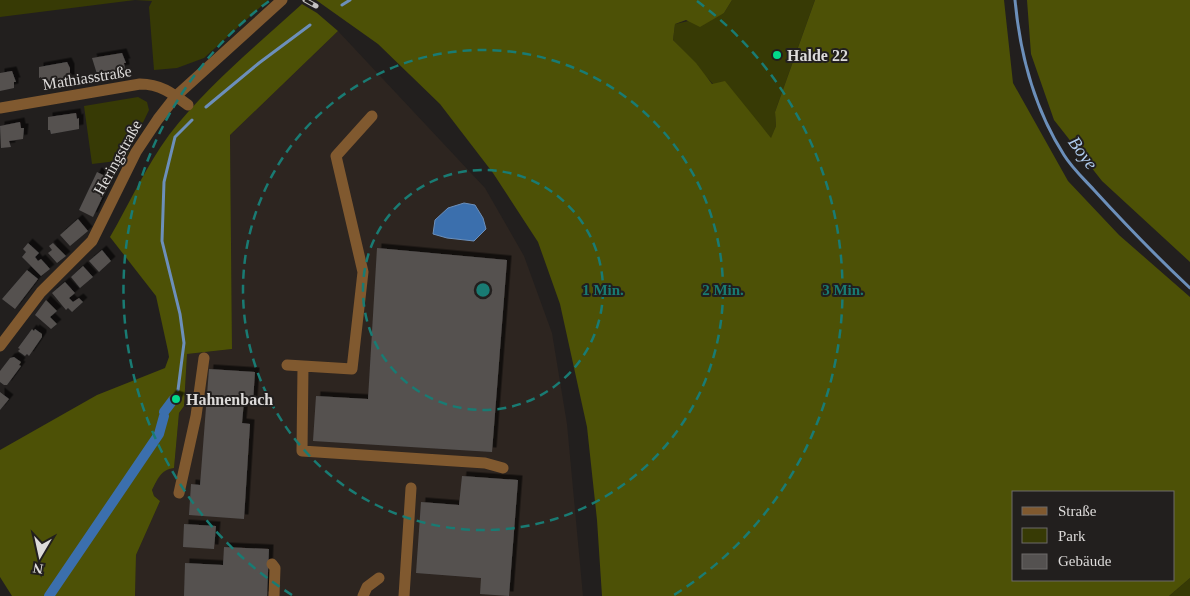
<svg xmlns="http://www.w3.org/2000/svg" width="1190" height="596" viewBox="0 0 1190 596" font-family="Georgia,serif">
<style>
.built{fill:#2d2520}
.green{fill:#373a05}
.forest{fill:#4d5106;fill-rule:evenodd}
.water{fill:#3b6fad;stroke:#6c8fba}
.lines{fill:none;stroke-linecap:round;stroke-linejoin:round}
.stream{stroke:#6c8fba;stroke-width:3}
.canal{stroke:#3b6fad;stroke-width:10}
.building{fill:#545150;filter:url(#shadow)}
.minor{stroke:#80592f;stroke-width:11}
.rail-casing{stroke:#c5c3c2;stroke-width:5}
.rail{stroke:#221f1e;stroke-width:3;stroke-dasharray:9;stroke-linecap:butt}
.ring{fill:none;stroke:#197b73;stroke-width:2.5;stroke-dasharray:9 6}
.poi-dot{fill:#02d98b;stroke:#221f1e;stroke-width:2}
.labels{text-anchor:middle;stroke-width:4;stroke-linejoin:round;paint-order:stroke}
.poi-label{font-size:16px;font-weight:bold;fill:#dddbda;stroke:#221f1e;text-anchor:start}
.street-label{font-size:16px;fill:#dddbda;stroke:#221f1e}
.water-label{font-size:18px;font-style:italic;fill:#b0ccee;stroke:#221f1e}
.centre{fill:#197b73;stroke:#221f1e;stroke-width:2.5}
.ring-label{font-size:15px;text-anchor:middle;font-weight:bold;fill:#197b73;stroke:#221f1e;stroke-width:4;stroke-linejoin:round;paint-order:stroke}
</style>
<defs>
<filter id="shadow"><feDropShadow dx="4.5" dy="-4.5" stdDeviation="0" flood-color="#0009"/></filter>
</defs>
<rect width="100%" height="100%" fill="#221f1e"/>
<path class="built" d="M338,31L485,188L524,256L552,333L567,424L583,596H135L136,555L160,501L154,496L152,490L160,474L166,469L174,468L179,413L184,406L187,354L232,349L230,135Z"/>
<path class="green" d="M0,0H268L204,58L177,68L154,70L149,7L152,1L135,0L0,17Z
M732,0H815L775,112L776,126L771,139C756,116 730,104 712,83C698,69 687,54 673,40L675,24L724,13Z
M138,97L147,102L149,110L125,160L92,164L84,106Z
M1190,578V596H1169Z"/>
<path class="forest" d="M316,0H732L724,13L700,27L686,20L675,24L673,40L696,63L712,84L725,81L771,138L776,126L775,112L815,0H1004L1013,83L1068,181L1119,235L1190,297V578L1169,596H602L597,520L587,427L560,304L538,242L493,173L440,104L378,44ZM1014,492H1174V580H1014Z
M1027,0H1190V262L1102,181L1054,120L1031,54Z
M302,4L317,13L338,31L230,135L232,349L187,354L184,406L179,413L174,468C160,470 158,479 152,490L154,496L160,501L136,555L135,596H12L0,577V450L97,395L165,368L169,357L168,351L156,296L110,237C129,204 146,166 169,135C207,86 256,46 302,4Z"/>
<path class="water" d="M464,203L475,205L483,218L486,229L474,241L447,238L433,234L435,220L448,208Z"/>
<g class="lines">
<path class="stream" d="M1015,0C1020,54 1034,108 1064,155C1072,168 1084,179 1094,190C1125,224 1156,256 1190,288
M342,5L350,0
M206,107L259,63L310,25
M178,390L184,343L180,314L162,241L164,182L175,137L192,120"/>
<path class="canal" d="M164,412L173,400
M49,596L159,434L164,416"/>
</g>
<path class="building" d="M122,53L126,63H124L125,69L97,74L92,58Z
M67,62L70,68V79L42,83L41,77L39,78V67Z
M12,71L16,82H14V88L0,91V73Z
M76,113L77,119L79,118V129L51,134L50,130H48V117Z
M20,122L21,128H24L23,139L9,141L11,147L1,148L0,126Z
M97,172L111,179L93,217L79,210Z
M78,219L88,231L70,246L60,235Z
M28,243L39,253L35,257L38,261L41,259L50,269L41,276L22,257L26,252L23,249Z
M53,243L66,256L57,263L48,253L52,250L49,246Z
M377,248L507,260L492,452L313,441L316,396L368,399Z
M102,250L111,261L99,272L89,261Z
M83,266L93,277L80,288L71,277Z
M27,270L38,279L15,309L2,299Z
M65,282L75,293L69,298L73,302L79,298L83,302L72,312L68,308L66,310L52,293Z
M46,300L57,311L50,317L57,324L51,329L35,315Z
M32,329L34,331L35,329L42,334V337L29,356L27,354L25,356L18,351L20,349L18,348Z
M14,357L21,362L19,365L21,366L7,385H4L0,382V371L10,358Z
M209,369L255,372L253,402L244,401L242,423L250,424L244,519L189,515L191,484L200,485Z
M0,392L9,399L0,410Z
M172,394L180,397L177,403L169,398Z
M462,476L518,480L509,596L480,594L481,578L416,573L421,502L459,505Z
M184,524L216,526L214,549L183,547Z
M224,547L269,549L267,596H184L185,563L223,565Z"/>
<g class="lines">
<path class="minor" d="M0,108L140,84C160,84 172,93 188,105
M0,346L41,292L92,241L136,152L158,119L176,96L282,0
M287,365L352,369L363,272L336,156L372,116
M303,366L302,451L485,463L503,468
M179,493L196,416L204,358
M272,564L275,568L274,596
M363,596L367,587L379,578
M404,596L411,488"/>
<defs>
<path id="rail" d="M305,0L316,6"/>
</defs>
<use href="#rail" class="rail-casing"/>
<use href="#rail" class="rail"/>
</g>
<g class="ring">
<circle cx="483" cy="290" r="120"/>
<circle cx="483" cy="290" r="240"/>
<path d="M292 595A360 360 0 0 1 269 1M697 1A360 360 0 0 1 674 595"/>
</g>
<g class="poi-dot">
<circle cx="777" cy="55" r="5"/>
<circle cx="176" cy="399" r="5"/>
</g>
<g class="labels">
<g class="poi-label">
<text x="787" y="61">Halde 22</text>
<text x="186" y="405">Hahnenbach</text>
</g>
<g class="street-label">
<text transform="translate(87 77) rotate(-9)" y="6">Mathiasstraße</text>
<text transform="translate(117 157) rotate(-61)" y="6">Heringstraße</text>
</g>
<g class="water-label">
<text transform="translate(1083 153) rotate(54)" y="6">Boye</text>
</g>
</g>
<circle cx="483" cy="290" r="8" class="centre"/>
<g class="ring-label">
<text x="603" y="295">1 Min.</text>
<text x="723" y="295">2 Min.</text>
<text x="843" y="295">3 Min.</text>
</g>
<rect x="1012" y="491" width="162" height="90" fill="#221f1e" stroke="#6d6a69"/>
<rect x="1022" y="507" width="25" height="8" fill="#80592f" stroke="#6d6a69"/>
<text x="1058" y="516" font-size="15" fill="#dddbda">Straße</text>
<rect x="1022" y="528" width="25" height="15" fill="#373a05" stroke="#6d6a69"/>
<text x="1058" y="541" font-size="15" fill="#dddbda">Park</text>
<rect x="1022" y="554" width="25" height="15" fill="#545150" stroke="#6d6a69"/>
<text x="1058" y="566" font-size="15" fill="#dddbda">Gebäude</text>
<g transform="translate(40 556) rotate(189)" stroke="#221f1e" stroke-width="4" paint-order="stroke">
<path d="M0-4L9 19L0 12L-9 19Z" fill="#dddbda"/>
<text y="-8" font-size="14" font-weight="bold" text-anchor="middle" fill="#dddbda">N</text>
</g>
</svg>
